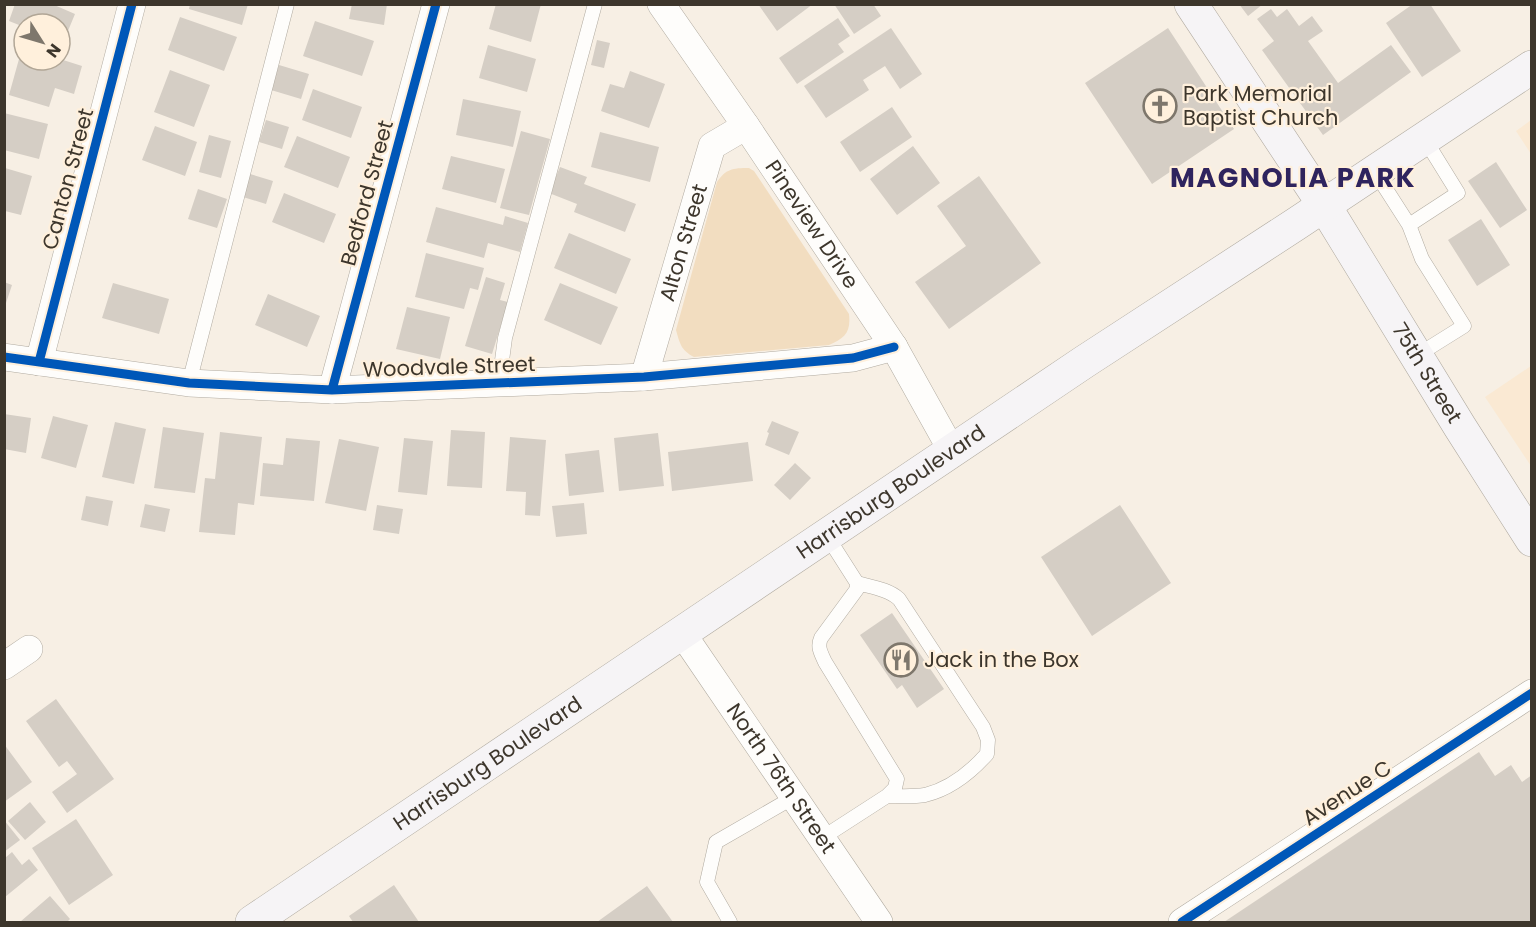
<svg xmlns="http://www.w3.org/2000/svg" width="1536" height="927" viewBox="0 0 1536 927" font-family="Poppins,sans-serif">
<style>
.built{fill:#fae9d3}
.green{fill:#f2ddc0}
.building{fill:#d5cec5}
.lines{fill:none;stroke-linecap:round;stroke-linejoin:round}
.service-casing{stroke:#b1aba1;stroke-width:15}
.minor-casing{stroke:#b1aba1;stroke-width:28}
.secondary-casing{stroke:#b1aba1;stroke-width:34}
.service{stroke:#fefdfb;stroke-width:14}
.minor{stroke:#fefdfb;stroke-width:27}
.secondary{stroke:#f6f4f6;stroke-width:33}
.cycleway-casing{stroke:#fff0dc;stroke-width:13}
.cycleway{stroke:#0057b8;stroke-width:9}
.labels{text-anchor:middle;stroke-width:4.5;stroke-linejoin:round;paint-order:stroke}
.poi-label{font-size:21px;fill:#3d362c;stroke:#fff0dc;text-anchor:start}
.street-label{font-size:21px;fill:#3d362c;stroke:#fff0dc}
.district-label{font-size:27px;font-weight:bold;letter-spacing:1.5px;fill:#2f245e;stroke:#fff0dc}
</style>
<rect width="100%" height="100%" fill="#f7efe4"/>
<path class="built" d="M1531,120V154L1516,131Z
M1531,366V466L1485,397Z"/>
<path class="green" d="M749,168L754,171L849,314C851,332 845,338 829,345L694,357C681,350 680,344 676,330L717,182C726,169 732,168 749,168Z"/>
<path class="building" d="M15,4H52L75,14L60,50V24H24V27L9,21Z
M190,4H248L242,25L189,9Z
M352,4H387L384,25L349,19Z
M496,4H541L531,42L489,29Z
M758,4H813L777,31Z
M834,4H873L881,16L854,34Z
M1239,4H1263L1248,16Z
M1413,4H1430L1461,51L1422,77L1386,23Z
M1271,9L1277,17L1287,9L1299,26L1312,16L1323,31L1308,41L1338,83L1391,45L1411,72L1323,135L1262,50L1274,41L1257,19Z
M180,17L237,37L224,71L168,50Z
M838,18L850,36L838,44L844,52L797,84L779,58Z
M315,21L374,41L362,76L303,56Z
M891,28L922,74L900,89L885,66L863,80L869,90L826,118L804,86Z
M1168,28L1234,129L1152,184L1085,83Z
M597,40L610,43L604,68L591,65Z
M488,45L536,59L527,92L479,78Z
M19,59L45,67L48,60H60V59L82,66L74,94L55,88L49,107L9,95Z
M279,65L309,74L301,99L271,90Z
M170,70L210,85L194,127L154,112Z
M630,71L665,84L649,128L601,111L610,84L624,88Z
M313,89L362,107L351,138L302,120Z
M463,99L521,111L513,147L456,135Z
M892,107L912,137L860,172L840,142Z
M4,113L48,124L39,159L4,150Z
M266,120L289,127L282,149L259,142Z
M155,126L197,142L185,176L142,160Z
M521,131L550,139L529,215L500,208Z
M600,132L659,147L650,182L591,167Z
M209,135L231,141L221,178L199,172Z
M297,136L350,157L338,188L284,167Z
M913,146L940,183L897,215L870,179Z
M451,156L505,169L496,203L442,189Z
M1496,162L1527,210L1500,228L1468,181Z
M560,167L587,177L584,184L636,204L625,232L574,212L577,204L549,193Z
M5,168L32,176L21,215L5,211Z
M250,174L273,181L266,204L243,197Z
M979,176L1041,263L949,329L915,282L966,246L937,206Z
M198,189L227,199L217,228L188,219Z
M284,193L336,214L324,243L272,222Z
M436,207L503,225L505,216L528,223L520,252L488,243L484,258L426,242Z
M1481,219L1510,265L1477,286L1448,240Z
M569,233L631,259L616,294L554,268Z
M426,253L484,268L478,290L470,288L464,309L415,297Z
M486,277L505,283L500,300L508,302L492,354L465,346Z
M4,282L12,285L5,306H4Z
M113,283L169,299L159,334L102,318Z
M560,283L618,307L601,345L544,320Z
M268,294L320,316L307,347L255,325Z
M407,307L450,317L440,359L396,349Z
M4,414L31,418L26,453L4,449Z
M53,416L88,425L76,468L41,458Z
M772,421L799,432L789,455L765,445L769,433L767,432Z
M115,422L146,429L134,484L102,477Z
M163,427L204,433L195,493L154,488Z
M451,430L485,432L482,488L447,486Z
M220,432L262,437L254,505L238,503L235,535L199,532L205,478L215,479Z
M658,433L664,486L619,491L614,438Z
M510,437L546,440L540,516L525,515L526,492L506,491Z
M286,438L320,441L314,501L260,496L263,463L283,465Z
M404,438L433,441L427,495L398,492Z
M339,439L379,447L366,511L325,503Z
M748,442L753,481L672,491L668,452Z
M599,450L604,492L569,496L565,454Z
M795,463L811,478L790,500L774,485Z
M86,496L113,501L108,526L81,520Z
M584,503L587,534L556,537L552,506Z
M145,504L170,509L165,532L140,527Z
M377,505L403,509L399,534L373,530Z
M1120,505L1171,583L1092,636L1041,557Z
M892,613L944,689L917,708L902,685L897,689L860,635Z
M56,699L114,779L67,813L52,792L77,774L67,761L59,767L26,721Z
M4,744L32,782L4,802Z
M1479,752L1495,776L1511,765L1522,782L1532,775V922H1224Z
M30,802L46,822L25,840L8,821Z
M76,819L113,875L69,905L32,848Z
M4,820L20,840L4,852Z
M12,852L22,865L29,859L38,870L5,897V858Z
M394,885L419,922H353L349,916Z
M647,886L673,922H597Z
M50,896L70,919L67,922H20Z"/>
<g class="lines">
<defs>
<path id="service" d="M1375,172L1409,225L1458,193L1424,138
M1409,225L1422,259L1464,326L1416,356
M189,383L287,4
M499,383L505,338L595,4
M857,583C871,587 888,589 899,599L983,727L988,740L987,754C970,773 950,789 925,795C913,797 899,796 887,796
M822,838L887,796L895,788L897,779L825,662C821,653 817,647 821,638L857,589V583L827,536
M730,922L707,882L716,842L794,797"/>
<g id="minor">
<path id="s1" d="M661,4L746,126L894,347L952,451"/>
<path d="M4,357L189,383L332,390L644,377L853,358L894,347"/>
<path d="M39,362L132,4"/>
<path id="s2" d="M644,377L712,146L746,126"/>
<path d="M332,390L436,4"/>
<path id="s3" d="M682,633L879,922"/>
<path d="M4,666L29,649"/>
<path d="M1182,922L1532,693"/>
</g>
<g id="secondary">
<path id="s4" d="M1191,4L1324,205L1460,427L1532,540"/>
<path id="s5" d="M252,922L1084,362L1296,224L1532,67"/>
</g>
</defs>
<use href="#service" class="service-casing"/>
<use href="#minor" class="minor-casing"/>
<use href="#secondary" class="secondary-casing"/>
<use href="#service" class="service"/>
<use href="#minor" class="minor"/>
<use href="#secondary" class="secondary"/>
<defs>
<path id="cycleway" d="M4,357L189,383L332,390L644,377L853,358L894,347
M39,362L132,4
M332,390L436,4
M1182,922L1532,693"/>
</defs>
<use href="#cycleway" class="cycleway-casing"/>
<use href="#cycleway" class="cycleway"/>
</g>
<defs>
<symbol id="church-ring" viewBox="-11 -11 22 22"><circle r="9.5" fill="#fff0dc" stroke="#7e776c" stroke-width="1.5"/><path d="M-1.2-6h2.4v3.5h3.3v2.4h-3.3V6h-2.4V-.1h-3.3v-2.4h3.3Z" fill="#7e776c"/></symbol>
<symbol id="restaurant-ring" viewBox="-11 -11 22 22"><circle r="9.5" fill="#fff0dc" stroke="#7e776c" stroke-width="1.5"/><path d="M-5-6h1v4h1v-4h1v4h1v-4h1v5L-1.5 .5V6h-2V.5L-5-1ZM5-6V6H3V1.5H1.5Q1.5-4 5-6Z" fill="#7e776c"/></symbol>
</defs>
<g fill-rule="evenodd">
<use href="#church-ring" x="1141" y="87" width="38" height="38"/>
<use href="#restaurant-ring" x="882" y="641" width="38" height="38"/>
</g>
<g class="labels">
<g class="poi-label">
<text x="1183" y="101">Park Memorial<tspan x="1183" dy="24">Baptist Church</tspan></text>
<text x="924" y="667">Jack in the Box</text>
</g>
<g class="street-label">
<text transform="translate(68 179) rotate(-75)" y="7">Canton Street</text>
<text transform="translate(367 193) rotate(-75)" y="7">Bedford Street</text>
<text dy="7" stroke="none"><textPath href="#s1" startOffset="267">Pineview Drive</textPath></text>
<text dy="7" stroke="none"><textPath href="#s2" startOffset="140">Alton Street</textPath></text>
<text transform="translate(449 367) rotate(-2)" y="7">Woodvale Street</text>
<text dy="7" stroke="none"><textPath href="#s4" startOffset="438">75th Street</textPath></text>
<text dy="7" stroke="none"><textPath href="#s5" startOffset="770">Harrisburg Boulevard</textPath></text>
<text dy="7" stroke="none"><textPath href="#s5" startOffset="284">Harrisburg Boulevard</textPath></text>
<text dy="7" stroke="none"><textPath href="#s3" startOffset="176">North 76th Street</textPath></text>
<text transform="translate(1347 793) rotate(-33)" y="7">Avenue C</text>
</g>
<g class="district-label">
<text x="1293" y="187">MAGNOLIA PARK</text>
</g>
</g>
<rect width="1536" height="927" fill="none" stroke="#3d362c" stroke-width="12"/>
<g transform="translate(42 42) rotate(127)"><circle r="28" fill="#fff0dc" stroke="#b1a696" stroke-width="1.5"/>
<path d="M0-4.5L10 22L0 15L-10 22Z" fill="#7e776c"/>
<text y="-9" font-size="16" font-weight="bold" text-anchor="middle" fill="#3d362c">N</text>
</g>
</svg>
